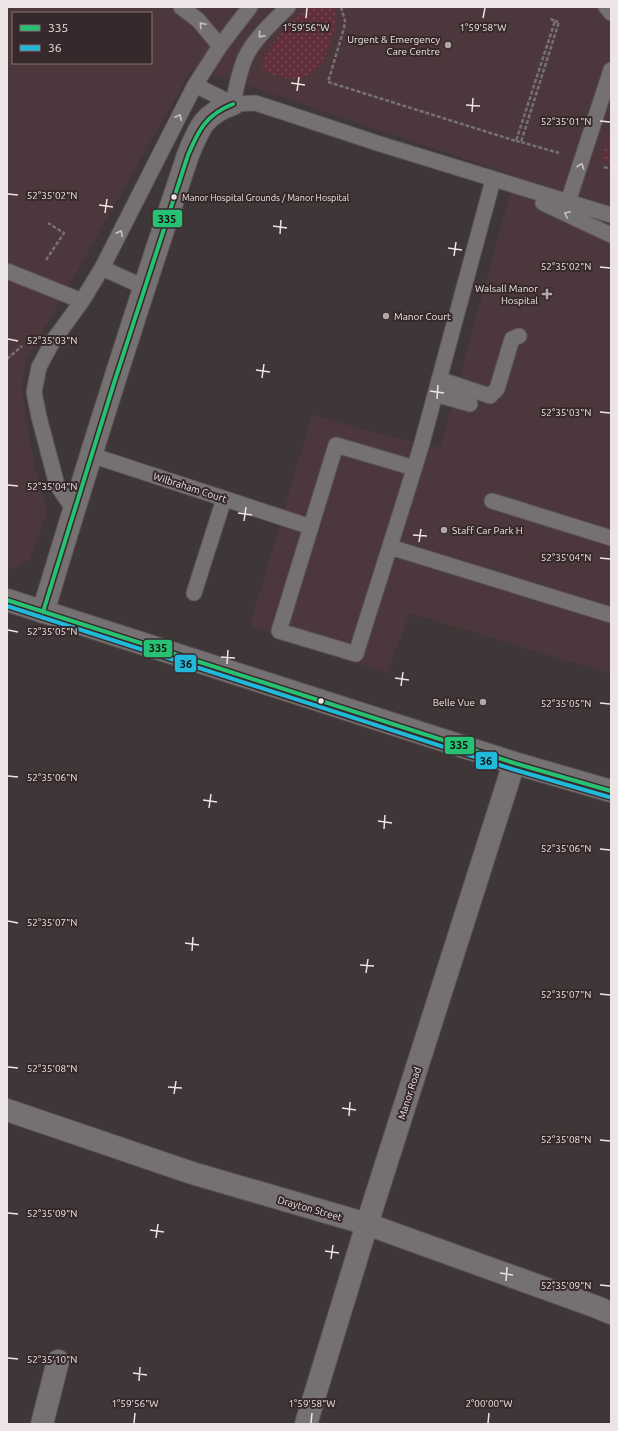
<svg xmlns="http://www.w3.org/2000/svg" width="618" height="1431" viewBox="0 0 618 1431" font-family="Ubuntu,sans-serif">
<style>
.built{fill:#4c383c;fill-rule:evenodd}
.grass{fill:url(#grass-dots)}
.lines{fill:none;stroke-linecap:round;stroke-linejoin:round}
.service-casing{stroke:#595253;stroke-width:17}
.minor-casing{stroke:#595253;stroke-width:24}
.tertiary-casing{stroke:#595253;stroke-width:24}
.path{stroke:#767172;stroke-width:2.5;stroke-dasharray:4 2;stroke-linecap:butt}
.service{stroke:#757071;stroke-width:15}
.minor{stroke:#757071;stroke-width:22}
.tertiary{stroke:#757071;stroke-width:22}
.bus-1-casing{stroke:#37292b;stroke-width:7}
.bus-2-casing{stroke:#37292b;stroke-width:7}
.bus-1{stroke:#26c172;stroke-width:4}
.bus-2{stroke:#20b9da;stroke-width:4}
.oneway{stroke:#c9c1c2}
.ticks{fill:none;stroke:#ede4e5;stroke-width:1.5}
.poi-dot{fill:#b0a7a8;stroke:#37292b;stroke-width:1.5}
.bus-dot{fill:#ede4e5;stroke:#37292b;stroke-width:1.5}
.labels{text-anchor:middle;stroke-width:4;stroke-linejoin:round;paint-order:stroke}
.bus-label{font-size:9px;fill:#ede4e5;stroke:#37292b;text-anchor:start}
.poi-label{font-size:10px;fill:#ede4e5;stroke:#37292b;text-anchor:end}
.street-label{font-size:10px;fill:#ede4e5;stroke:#37292b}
.ticks-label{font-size:10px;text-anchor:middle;fill:#ede4e5;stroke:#37292b;stroke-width:4;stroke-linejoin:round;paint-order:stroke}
.line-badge{stroke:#37292b;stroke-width:1.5}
.pale-badge-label{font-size:11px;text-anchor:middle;font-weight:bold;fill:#111}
</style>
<defs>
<pattern id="grass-dots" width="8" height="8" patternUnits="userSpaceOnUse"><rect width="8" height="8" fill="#612e3c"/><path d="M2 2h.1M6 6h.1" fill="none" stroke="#784c58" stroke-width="1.8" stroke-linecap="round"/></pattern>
</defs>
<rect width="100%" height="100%" fill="#3e3637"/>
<path class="built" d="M7,7H611V674L410,613L387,673L250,626L312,415L398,439L422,443L440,448L515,176L193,67L27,359L24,368L22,387L32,456L47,513L30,559L7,570ZM13,13H151V63H13Z"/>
<path class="grass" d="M308,7H333C340,18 335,28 331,39C325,55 321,74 301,78C287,81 274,75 262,71C265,44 290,25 308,7Z
M611,129V164L601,160Z"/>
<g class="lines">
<defs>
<path id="service" d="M181,7L198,20L220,46
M606,7L611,13
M195,85L220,46L250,7
M233,104C236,89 239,71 246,56C255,38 273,22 288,7
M568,202L611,70
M543,203L611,235
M102,268L144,287
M7,271L82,301
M439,379L490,396L497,389L512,339L519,336
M435,394L470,404
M91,455L311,527
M414,468L336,445L279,631L356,654C378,583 401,513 422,443L493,180
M492,501L611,538
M74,510L57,485L39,417L34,392L39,367L53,341L82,301L102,268L195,85L233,104L255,103L280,111L380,144L611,215
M390,547L611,615
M194,593L224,499"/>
<path id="minor" d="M43,612C89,459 137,307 188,155C199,128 204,114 233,104
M7,1110L192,1173L367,1224L594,1306L611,1313
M42,1424L58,1361
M306,1424L367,1224L514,763"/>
<path id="tertiary" d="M7,600L514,763L611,791"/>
</defs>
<use href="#service" class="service-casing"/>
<use href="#minor" class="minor-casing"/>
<use href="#tertiary" class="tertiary-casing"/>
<path class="path" d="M341,7L345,21L344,28L328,82L516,141L555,21L549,18
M516,141L521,142L559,22L555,21
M521,142L559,153
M604,167L611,169
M46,260L64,233L48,223
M7,359L22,346"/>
<use href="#service" class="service"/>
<use href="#minor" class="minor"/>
<use href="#tertiary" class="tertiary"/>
<defs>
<path id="bus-1" d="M7,600L514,763L611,791
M43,612L114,383L188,155C199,129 206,115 233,104"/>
<path id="bus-2" d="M7,606L512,769L609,797"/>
</defs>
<use href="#bus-1" class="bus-1-casing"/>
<use href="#bus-2" class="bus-2-casing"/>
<use href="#bus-1" class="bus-1"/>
<use href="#bus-2" class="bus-2"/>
</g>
<defs><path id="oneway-chevron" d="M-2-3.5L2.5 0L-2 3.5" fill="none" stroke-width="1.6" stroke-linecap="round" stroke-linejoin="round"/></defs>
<g class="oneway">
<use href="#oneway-chevron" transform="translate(202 25) rotate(-131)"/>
<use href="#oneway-chevron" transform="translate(261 35) rotate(131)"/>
<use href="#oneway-chevron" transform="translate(179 117) rotate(-63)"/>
<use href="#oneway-chevron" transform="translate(581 166) rotate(-71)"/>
<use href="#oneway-chevron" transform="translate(567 214) rotate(-155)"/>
<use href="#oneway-chevron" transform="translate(120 233) rotate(-63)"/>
</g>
<path class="ticks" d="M306,18L307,8M483,18L485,8M291,83L305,85M297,91L299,77M466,105L480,106M472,112L473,98M600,121L610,122M8,194L18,195M99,205L113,207M105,213L107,199M273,226L287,228M280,234L281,220M448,248L462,250M454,256L456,242M600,267L610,268M8,339L18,341M256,370L270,372M262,378L264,364M430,391L444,393M437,399L438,385M600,412L610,413M8,485L18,486M238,513L252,515M244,521L246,507M413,535L427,536M419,542L421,529M600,558L610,559M8,630L18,632M221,657L235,658M227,664L228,650M395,678L409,680M401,686L403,672M600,703L610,704M8,776L18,777M203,800L217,802M209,808L211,794M378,821L392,823M384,829L385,815M600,849L610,850M8,921L18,923M185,943L199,945M192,951L193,937M360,965L374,966M366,973L368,959M600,994L610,995M8,1067L18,1068M168,1087L182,1088M174,1094L176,1081M342,1108L356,1110M349,1116L350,1102M600,1140L610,1141M8,1213L18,1214M150,1230L164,1232M156,1238L158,1224M325,1251L339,1253M331,1259L333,1245M500,1273L513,1275M506,1281L507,1267M600,1285L610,1286M8,1358L18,1359M133,1373L147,1375M139,1381L140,1367M134,1423L135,1413M311,1423L312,1413M488,1423L489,1413"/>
<g class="poi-dot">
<circle cx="448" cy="45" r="4"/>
<path d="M545 288h4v4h4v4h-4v4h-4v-4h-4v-4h4z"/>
<circle cx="386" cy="316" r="4"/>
<circle cx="444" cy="530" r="4"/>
<circle cx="483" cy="702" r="4"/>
</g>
<g class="bus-dot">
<circle cx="174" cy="197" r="3.5"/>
<circle cx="321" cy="701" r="3.5"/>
</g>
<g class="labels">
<g class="bus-label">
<text x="182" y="201">Manor Hospital Grounds / Manor Hospital</text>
</g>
<g class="poi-label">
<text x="440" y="43">Urgent &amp; Emergency<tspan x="440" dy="12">Care Centre</tspan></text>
<text x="538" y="292">Walsall Manor<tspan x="538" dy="12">Hospital</tspan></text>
<text x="394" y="320" text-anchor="start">Manor Court</text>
<text x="452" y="534" text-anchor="start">Staff Car Park H</text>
<text x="475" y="706">Belle Vue</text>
</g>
<g class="street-label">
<text transform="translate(190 487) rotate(18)" y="4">Wilbraham Court</text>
<text transform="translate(409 1093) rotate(-72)" y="4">Manor Road</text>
<text transform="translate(310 1208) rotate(16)" y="4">Drayton Street</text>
</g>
</g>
<g class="ticks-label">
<text x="306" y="31">1°59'56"W</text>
<text x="483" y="31">1°59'58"W</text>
<text x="566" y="125">52°35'01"N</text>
<text x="52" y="199">52°35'02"N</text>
<text x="566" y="270">52°35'02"N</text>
<text x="52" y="344">52°35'03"N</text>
<text x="566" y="416">52°35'03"N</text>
<text x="52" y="490">52°35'04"N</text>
<text x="566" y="561">52°35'04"N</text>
<text x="52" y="635">52°35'05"N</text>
<text x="566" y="707">52°35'05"N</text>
<text x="52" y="781">52°35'06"N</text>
<text x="566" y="852">52°35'06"N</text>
<text x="52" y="926">52°35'07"N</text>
<text x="566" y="998">52°35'07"N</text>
<text x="52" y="1072">52°35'08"N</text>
<text x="566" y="1143">52°35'08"N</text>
<text x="52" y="1217">52°35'09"N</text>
<text x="566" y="1289">52°35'09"N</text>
<text x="52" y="1363">52°35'10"N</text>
<text x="135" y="1407">1°59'56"W</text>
<text x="312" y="1407">1°59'58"W</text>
<text x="489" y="1407">2°00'00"W</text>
</g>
<g class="line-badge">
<rect x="152" y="209" width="31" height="19" rx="4" fill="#26c172"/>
<rect x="143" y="639" width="30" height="19" rx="4" fill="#26c172"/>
<rect x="174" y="654" width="23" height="19" rx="4" fill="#20b9da"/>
<rect x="444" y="736" width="31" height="19" rx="4" fill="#26c172"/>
<rect x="475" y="751" width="23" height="19" rx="4" fill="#20b9da"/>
</g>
<g class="pale-badge-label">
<text x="167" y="223">335</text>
<text x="158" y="652">335</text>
<text x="186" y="668">36</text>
<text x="459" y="749">335</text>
<text x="486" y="765">36</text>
</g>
<rect width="618" height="1431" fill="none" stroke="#ede4e5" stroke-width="16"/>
<rect x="12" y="12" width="140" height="52" fill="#37292b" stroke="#807475"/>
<rect x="20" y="25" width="20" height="6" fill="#26c172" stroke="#807475"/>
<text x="48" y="32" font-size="12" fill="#ede4e5">335</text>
<rect x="20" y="45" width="20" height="6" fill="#20b9da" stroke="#807475"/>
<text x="48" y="52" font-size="12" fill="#ede4e5">36</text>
</svg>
